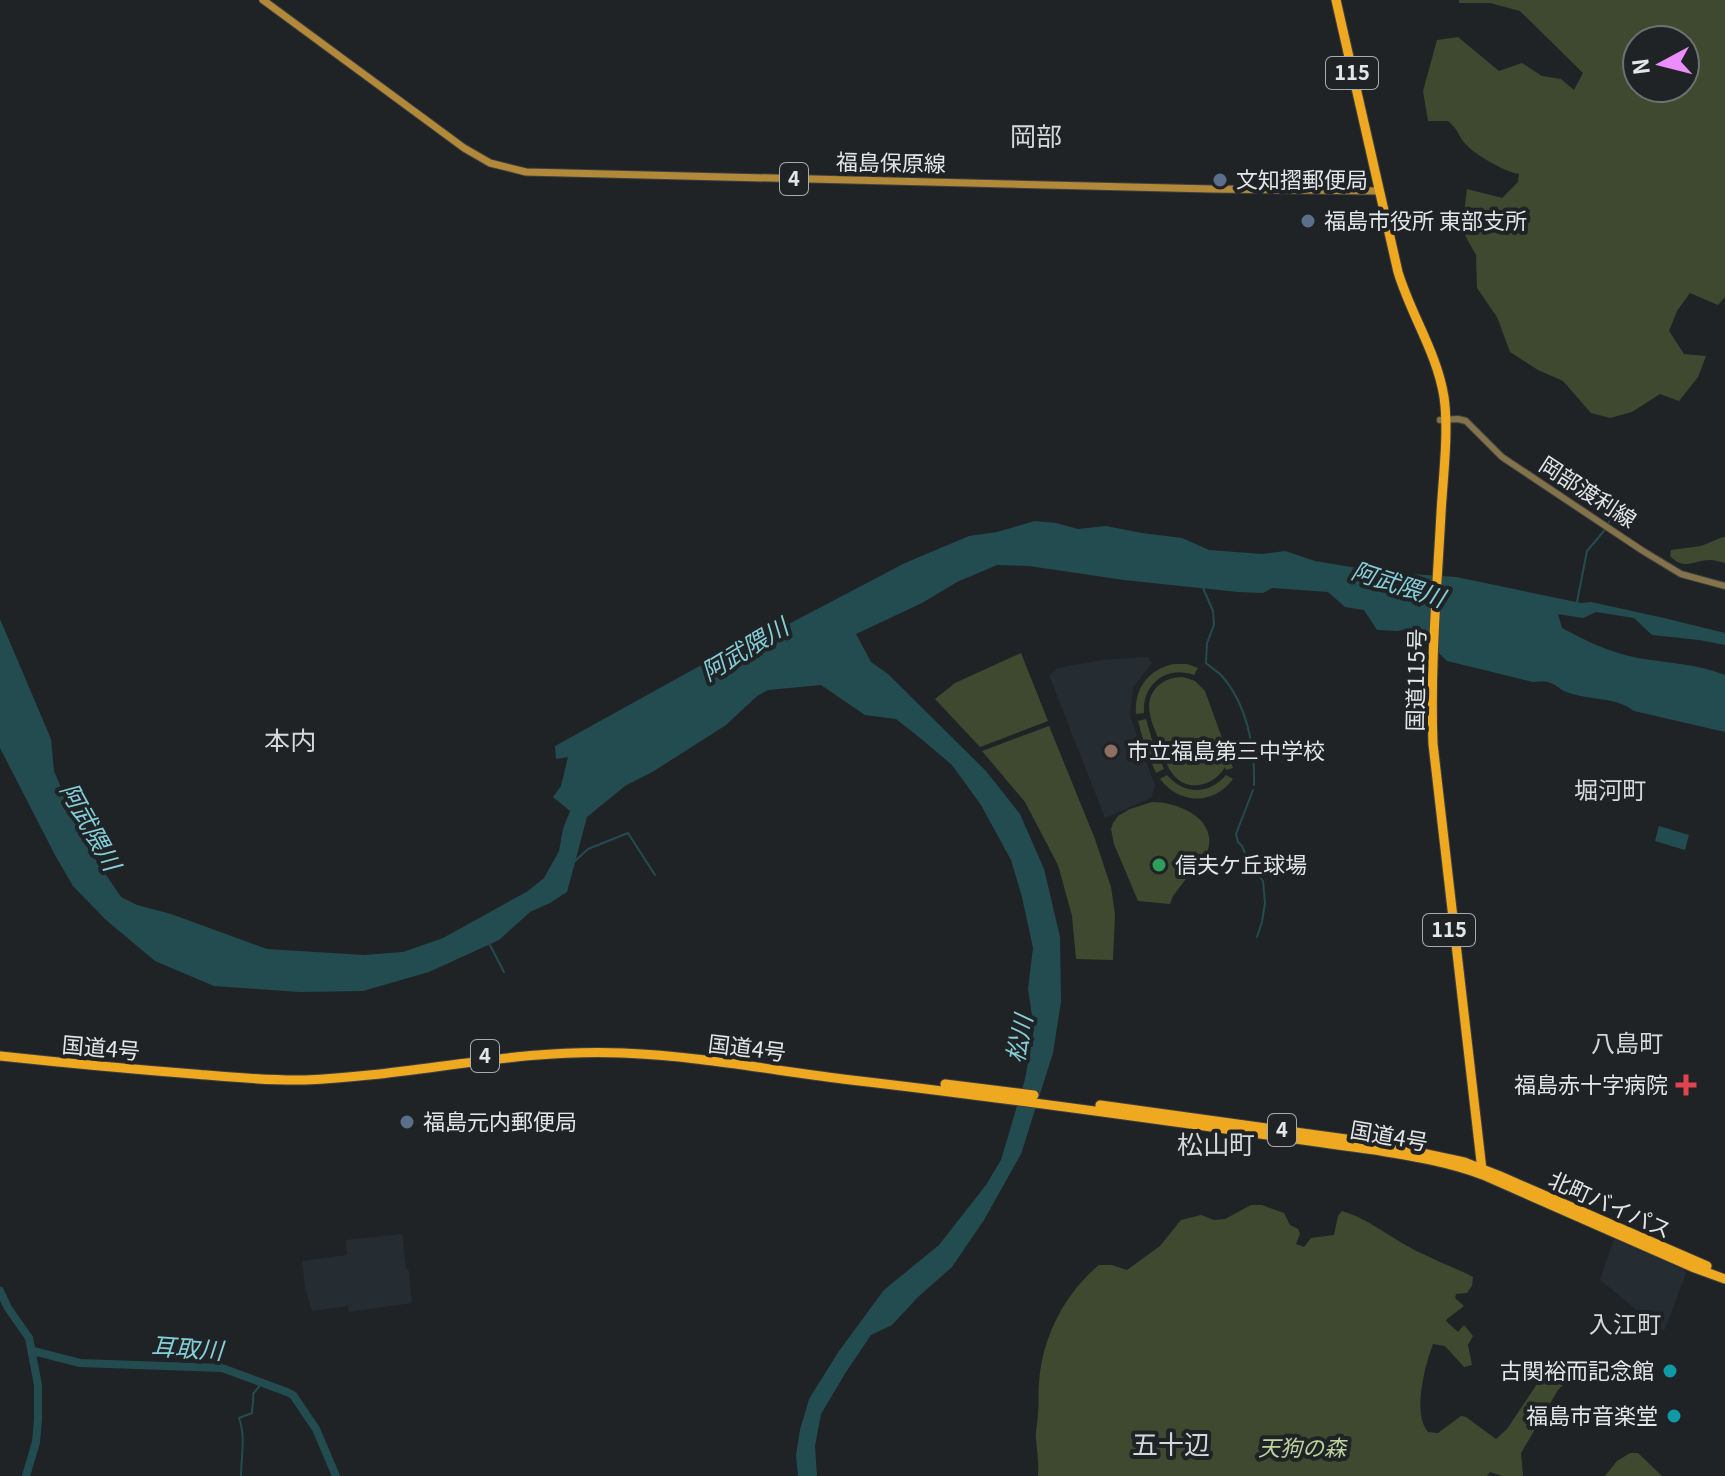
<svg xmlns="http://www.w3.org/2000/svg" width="1725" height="1476" viewBox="0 0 1725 1476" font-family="Georgia,'Noto Sans JP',serif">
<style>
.built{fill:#252d33}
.green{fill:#3e4930;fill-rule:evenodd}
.water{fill:#234c51}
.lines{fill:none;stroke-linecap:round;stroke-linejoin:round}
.stream{stroke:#234c51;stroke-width:2}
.river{stroke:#234c51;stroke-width:8}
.secondary-casing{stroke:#3e4042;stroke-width:8}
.primary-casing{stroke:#3e4042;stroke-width:9}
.highway-casing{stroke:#3e4042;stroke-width:11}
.secondary{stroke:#84724a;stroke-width:6}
.primary{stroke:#b28939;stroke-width:7}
.highway{stroke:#efa921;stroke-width:9}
.service-dot{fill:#5c6f8a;stroke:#202325;stroke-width:3}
.education-dot{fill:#8d6e63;stroke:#202325;stroke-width:3}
.leisure-dot{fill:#2e9e5b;stroke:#202325;stroke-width:3}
.health-dot{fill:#e0444e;stroke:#202325;stroke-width:3}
.culture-dot{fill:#0f9aa8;stroke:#202325;stroke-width:3}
.labels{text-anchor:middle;stroke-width:8;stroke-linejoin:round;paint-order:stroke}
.shield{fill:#202325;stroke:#a8abac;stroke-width:2}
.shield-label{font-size:20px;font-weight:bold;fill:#e3e5e6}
.street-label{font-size:22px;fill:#e3e5e6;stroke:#202325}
.poi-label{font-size:22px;fill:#e3e5e6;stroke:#202325;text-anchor:start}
.park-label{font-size:22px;font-style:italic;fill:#bcd39e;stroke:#202325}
.water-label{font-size:24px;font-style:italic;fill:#84cfd9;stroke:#202325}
.neighbourhood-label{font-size:24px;fill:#d5d8db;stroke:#202325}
.quarter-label{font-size:26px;fill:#d5d8db;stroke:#202325}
</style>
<rect width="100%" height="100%" fill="#202325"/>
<path class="built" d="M1148,657L1152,663L1133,688L1130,716L1155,786L1151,798L1105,818L1049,675L1058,668L1102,660Z
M402,1234L406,1268L409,1271L412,1303L349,1312L348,1306L312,1311L305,1288L302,1261L347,1255L346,1240Z
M1614,1239L1684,1270L1686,1273L1665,1329L1662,1330L1600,1280Z"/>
<path class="green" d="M1459,0H1725V297L1718,305L1690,293L1677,311L1669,331L1684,354L1706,356L1698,377L1679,401L1660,394L1632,412L1610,418L1591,413L1563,381L1538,370L1510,352L1497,317L1477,288L1476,255L1462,230L1467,189L1502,198L1518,182L1519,174C1505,172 1471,153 1463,141C1456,131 1459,131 1448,121H1428L1423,91L1437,40L1458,37L1499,71L1522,63L1542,76L1561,79L1574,90L1583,73L1520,11L1490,3H1459ZM1637,40H1685V88H1637Z
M1723,537H1725V563C1720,562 1715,560 1710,560C1694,560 1684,571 1670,556L1671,550L1701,546Z
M1021,653L1048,721L980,747L935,699L955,683Z
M1174,664H1187L1198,668L1194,675C1167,665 1142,684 1144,713L1136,714C1134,688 1149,669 1174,664Z
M1183,677L1195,681L1205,691L1233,768L1226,770L1225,767C1214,786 1187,794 1172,773C1165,764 1162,749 1158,738C1155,730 1151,722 1150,714C1145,692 1162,677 1183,677Z
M1146,719L1154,747L1164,769L1156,773L1146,750L1138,721Z
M1049,726L1095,839L1111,887L1115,914L1113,960L1076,959L1072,916L1058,865L1025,802L982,751Z
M1167,775C1184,795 1209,795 1226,775L1233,779C1214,805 1180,805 1160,779Z
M1152,802C1178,802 1217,818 1208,850L1173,896L1170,904L1138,901L1114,844L1111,829L1113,823L1118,816L1130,809Z
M1251,1205H1262L1284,1213L1290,1225L1298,1229L1300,1234L1296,1244L1304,1247L1311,1238L1334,1235L1338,1216L1342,1211C1370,1219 1394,1241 1421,1253C1438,1262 1456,1268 1473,1277L1472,1286L1467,1293L1456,1294L1455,1298L1464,1306L1447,1319L1446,1321L1458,1332L1464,1325L1473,1336L1468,1345L1472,1365L1464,1367L1445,1346L1433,1344C1425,1365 1412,1414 1428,1432L1438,1433L1461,1416L1466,1417L1496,1439L1507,1429L1539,1381L1561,1361L1573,1375L1558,1390L1521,1453L1523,1476H1502L1490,1472L1487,1476H1038C1039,1463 1037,1452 1036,1439C1035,1431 1038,1423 1038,1414C1039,1404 1038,1394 1039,1383C1042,1338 1064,1294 1099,1265H1112L1127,1270L1160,1246L1181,1220L1201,1215L1214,1220L1225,1219Z
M1630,1453H1638L1662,1476H1605L1617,1461Z"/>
<path class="water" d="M1035,521L1056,523L1078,529L1106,526L1142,533L1182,538L1209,550L1262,554L1285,551L1315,561L1381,572L1456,577L1581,603L1591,602L1664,618L1725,633V645L1699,640L1652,635L1634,618L1596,612L1583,618L1558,614L1562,628C1586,641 1611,653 1638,658C1667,663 1698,664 1725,675V732L1634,711C1616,696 1587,701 1564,691C1558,688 1554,683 1547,682C1544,681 1536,682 1533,682L1447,661L1414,628L1397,631L1377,630L1364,610L1345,607L1328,592L1272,588L1263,593L1238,592L1124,580L1029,566L997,565L957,582L922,603L856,634L871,662L888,674L986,771L1020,814L1044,869L1060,937L1061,1002L1053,1053L1021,1154L984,1220L952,1267L918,1297L892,1325L871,1335L846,1372L821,1414L815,1446L817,1476H798L796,1455L800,1430L809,1399L839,1351L884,1290L939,1245L986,1185L1001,1160L1025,1079L1034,1029L1028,989L1033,948L1022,897L1011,860L981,805L952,765L919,737L896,719L865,715L821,685L768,690L757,696L726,725L654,771L625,786L587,817L567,892L550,903L530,912L499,940L429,972L363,991L300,992L214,986L155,961L106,920L73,886L55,855L0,748V619L51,739L54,771L85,844L121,897L137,905L171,914L267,949L364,955L403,952L443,938L528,891L544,878L559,851L563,829L570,811L553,797L561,786L568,757L556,759L555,746L714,658L747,646L905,563L969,536L997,532Z
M1659,826L1689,835L1685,850L1655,841Z"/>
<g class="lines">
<path class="stream" d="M1203,588L1213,611L1214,625L1207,643L1206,663C1210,667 1216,670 1221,675C1247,704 1255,747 1254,785
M1577,602L1587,551L1604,531L1614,513
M1253,790L1236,834L1238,842L1242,846L1249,863L1263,881L1265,903L1262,922L1257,937
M575,861L588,849L628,833L655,875
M490,945L504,972
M241,1476C241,1456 246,1437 239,1418L252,1413C252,1406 254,1401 253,1394L262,1383"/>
<path class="river" d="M0,1291L8,1308L29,1338L38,1385V1420L36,1442L26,1476
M33,1351L80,1363L222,1368L287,1392L293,1395L316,1429L336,1476"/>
<defs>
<path id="secondary" d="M1440,420L1458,419L1466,421L1502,457L1643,551L1681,574L1725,586"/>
<path id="primary" d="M263,0L464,148L490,163L526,172L1212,189L1380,191"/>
<path id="highway" d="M1336,0L1398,272C1411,315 1437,353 1444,397C1449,432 1443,477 1441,513C1437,589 1430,667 1433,744L1482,1170
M0,1056C65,1063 129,1069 194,1074C231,1077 268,1081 305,1080C411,1076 517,1048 623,1053C700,1056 776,1071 851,1080C1026,1100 1201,1126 1375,1150C1411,1156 1449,1162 1483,1175L1692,1267L1725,1279
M945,1084L1034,1095
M1100,1105L1375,1143L1464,1162L1500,1176L1707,1266"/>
</defs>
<use href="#secondary" class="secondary-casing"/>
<use href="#primary" class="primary-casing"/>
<use href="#highway" class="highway-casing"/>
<use href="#secondary" class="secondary"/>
<use href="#primary" class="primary"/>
<use href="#highway" class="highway"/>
</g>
<g class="service-dot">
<circle cx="1220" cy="180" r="8"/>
<circle cx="1308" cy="221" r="8"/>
<circle cx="407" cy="1122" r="8"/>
</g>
<circle class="education-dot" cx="1111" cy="751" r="8"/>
<circle class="leisure-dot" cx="1159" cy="865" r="8"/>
<path class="health-dot" d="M1682 1073h8v8h8v8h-8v8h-8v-8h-8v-8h8z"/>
<g class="culture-dot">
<circle cx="1670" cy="1371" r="8"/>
<circle cx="1674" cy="1416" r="8"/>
</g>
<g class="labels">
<g class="shield">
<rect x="1326" y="57" width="52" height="32" rx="6"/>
<rect x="780" y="163" width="28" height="32" rx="6"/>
<rect x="1423" y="914" width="52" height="32" rx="6"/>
<rect x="471" y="1040" width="28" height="32" rx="6"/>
<rect x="1268" y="1114" width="28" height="32" rx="6"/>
</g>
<g class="shield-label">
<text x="1352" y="80">115</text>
<text x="794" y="186">4</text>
<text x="1449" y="937">115</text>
<text x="485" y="1063">4</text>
<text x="1282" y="1137">4</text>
</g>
<g class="street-label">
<text transform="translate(891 163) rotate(1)" y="8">福島保原線</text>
<text transform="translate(1588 492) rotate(33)" y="8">岡部渡利線</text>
<text transform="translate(1416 680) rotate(-89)" y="8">国道115号</text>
<text transform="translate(101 1048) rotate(5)" y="8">国道4号</text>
<text transform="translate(747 1048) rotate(7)" y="8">国道4号</text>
<text transform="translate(1389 1136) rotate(10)" y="8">国道4号</text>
<text transform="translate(1610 1205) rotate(24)" y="8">北町バイパス</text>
</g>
<g class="poi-label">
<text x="1236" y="188">文知摺郵便局</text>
<text x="1324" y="229">福島市役所 東部支所</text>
<text x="1127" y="759">市立福島第三中学校</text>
<text x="1175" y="873">信夫ケ丘球場</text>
<text x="1668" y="1093" text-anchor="end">福島赤十字病院</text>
<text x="423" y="1130">福島元内郵便局</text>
<text x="1654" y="1379" text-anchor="end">古関裕而記念館</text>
<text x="1658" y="1424" text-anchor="end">福島市音楽堂</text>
</g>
<g class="park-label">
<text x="1302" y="1456">天狗の森</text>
</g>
<g class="water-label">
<text transform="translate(1398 585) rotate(18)" y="8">阿武隈川</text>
<text transform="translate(745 650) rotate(-31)" y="8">阿武隈川</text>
<text transform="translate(90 827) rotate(61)" y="8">阿武隈川</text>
<text transform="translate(1020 1039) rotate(-79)" y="8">松川</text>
<text transform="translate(187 1349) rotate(4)" y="8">耳取川</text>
</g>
<g class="neighbourhood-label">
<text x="1610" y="799">堀河町</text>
<text x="1627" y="1052">八島町</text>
<text x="1625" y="1333">入江町</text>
</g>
<g class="quarter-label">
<text x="1036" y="146">岡部</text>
<text x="290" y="750">本内</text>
<text x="1216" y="1154">松山町</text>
<text x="1171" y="1454">五十辺</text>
</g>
</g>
<g transform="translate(1661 64) rotate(263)"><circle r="38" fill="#202325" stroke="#6e7172" stroke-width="2"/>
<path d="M0-6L14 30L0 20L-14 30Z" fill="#eb8dfb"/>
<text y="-12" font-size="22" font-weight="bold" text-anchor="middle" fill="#e3e5e6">N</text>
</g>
</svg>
